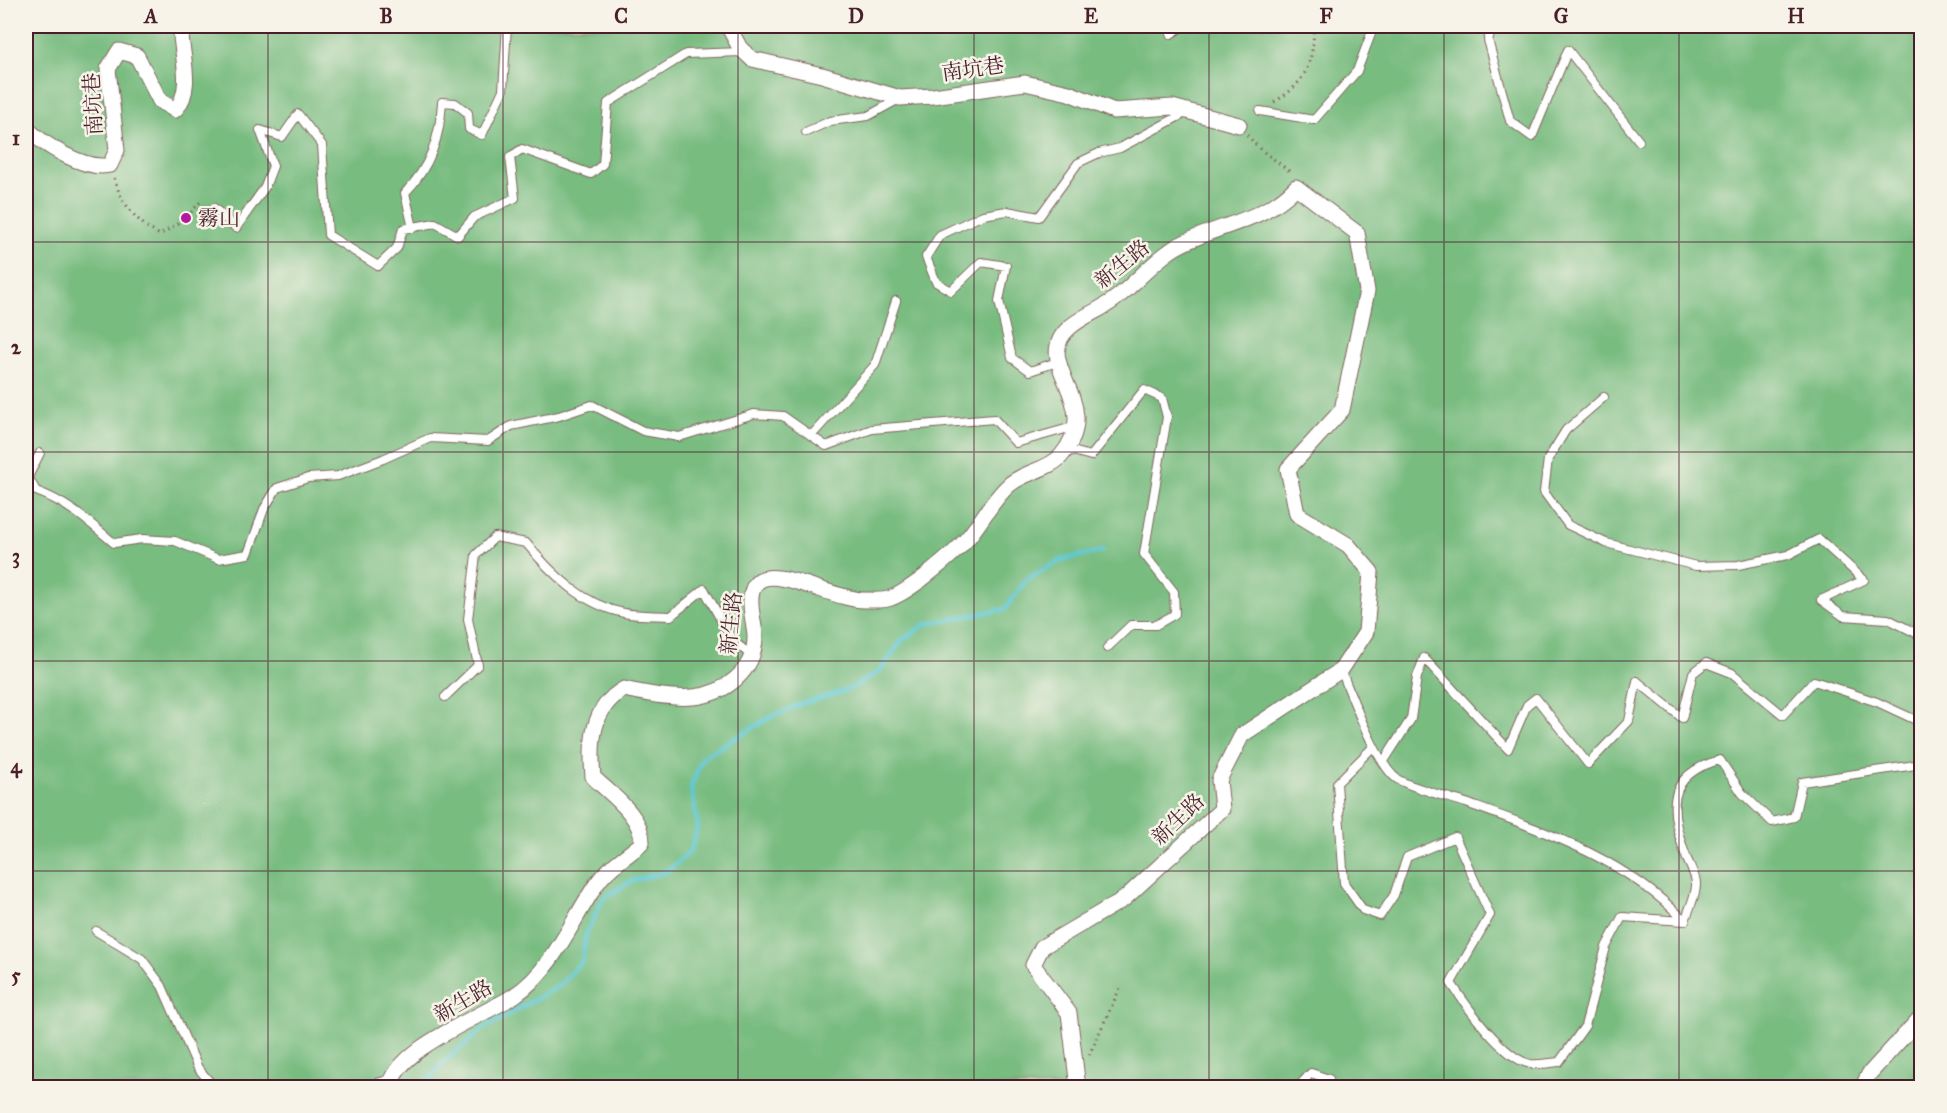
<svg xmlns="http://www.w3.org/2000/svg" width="1947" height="1113" viewBox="0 0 1947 1113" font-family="'IM FELL Great Primer','Noto Serif TC',serif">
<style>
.forest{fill:#78bc80;stroke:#616e56;stroke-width:1.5}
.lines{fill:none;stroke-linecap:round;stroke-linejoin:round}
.stream{stroke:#5cc8d4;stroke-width:4.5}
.lane-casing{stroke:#81635d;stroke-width:10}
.street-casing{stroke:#81635d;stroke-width:17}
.path{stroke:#81635d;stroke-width:3;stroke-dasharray:1.5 4.5;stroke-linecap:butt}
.lane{stroke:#fff;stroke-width:8}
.street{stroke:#fff;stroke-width:15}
.grid{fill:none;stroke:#4a1f2b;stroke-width:1.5;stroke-opacity:0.55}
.poi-dot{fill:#b5179e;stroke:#f7f3e8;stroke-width:2}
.labels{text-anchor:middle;stroke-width:5;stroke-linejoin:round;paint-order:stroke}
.street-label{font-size:21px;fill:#4a1f2b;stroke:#f7f3e8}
.poi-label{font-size:21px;fill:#4a1f2b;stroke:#f7f3e8;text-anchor:start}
.neatline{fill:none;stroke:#4a1f2b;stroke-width:2}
.grid-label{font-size:20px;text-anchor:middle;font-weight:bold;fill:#4a1f2b}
</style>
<rect width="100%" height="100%" fill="#f7f3e8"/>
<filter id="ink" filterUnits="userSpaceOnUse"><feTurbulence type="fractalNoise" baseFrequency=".0167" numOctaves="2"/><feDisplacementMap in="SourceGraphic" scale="12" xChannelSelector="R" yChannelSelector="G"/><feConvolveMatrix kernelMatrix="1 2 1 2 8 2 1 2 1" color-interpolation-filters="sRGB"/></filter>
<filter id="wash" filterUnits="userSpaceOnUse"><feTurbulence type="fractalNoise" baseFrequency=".008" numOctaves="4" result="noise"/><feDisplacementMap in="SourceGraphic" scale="24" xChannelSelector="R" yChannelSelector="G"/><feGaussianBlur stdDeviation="1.35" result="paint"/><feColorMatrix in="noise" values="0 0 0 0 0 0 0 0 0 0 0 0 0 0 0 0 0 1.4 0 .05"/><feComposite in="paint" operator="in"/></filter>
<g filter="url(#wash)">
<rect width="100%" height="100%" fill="#e6e0bb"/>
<path class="forest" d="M26,26H1921V1087H26Z"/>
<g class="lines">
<path class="stream" d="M422,1088L445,1061L483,1029L560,985L582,961L586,934L603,899L631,881L666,872L690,852L698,826L691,787L702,758L769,718L801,704L848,690L880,671L902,640L926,624L1005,609L1027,579L1061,560L1103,551"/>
</g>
</g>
<g filter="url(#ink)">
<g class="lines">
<defs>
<path id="lane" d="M1493,26L1488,40L1510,121L1532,137L1568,50L1639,141
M1171,34L1183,26
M1260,111L1314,120L1357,71L1374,26
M806,132L830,121L868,116L899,99
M214,208L236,228L265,187L273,166L260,130L282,137L298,114L322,145L328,235L378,266L397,248L403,229L435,223L458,236L474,217L515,198L510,157L522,149L591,174L603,164L608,103L686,54L742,52
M413,228L405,193C430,167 440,138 442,102L455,103L468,113L469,129L482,135L503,90L507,26
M1057,362L1030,371L1012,358L999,301L1006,266L981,262L951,291L936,282L926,257L940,235L983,215L1007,211L1039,217L1078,163L1099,153L1120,148L1187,112
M1604,397L1566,430L1548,459L1544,492L1568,525L1606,543L1696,566L1738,565L1788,555L1819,539L1864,580L1821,600L1843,616L1888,619L1922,636
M811,436L875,365L896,301
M1065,449L1091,456L1144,390L1162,398L1167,417L1144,554L1174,592L1175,614L1156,625H1131L1107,648
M40,453L28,477L36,491C67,502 89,522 114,543L142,539L175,541L218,559L248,554L264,509L277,488L308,478L338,476L383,459L430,438L488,441L511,426L559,416L592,405L643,431L679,437L754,414L783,416L826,446L872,429L994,419L1016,443L1076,426
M1341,670C1351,695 1377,765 1397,779C1407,786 1451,798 1466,803C1546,832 1624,858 1685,921C1688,911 1696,896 1696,885C1697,878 1690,866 1687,859C1670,813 1662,775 1720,760L1742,793L1772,822L1794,817L1802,782L1922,764
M445,697L478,665L468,619L476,555L495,537L526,543C552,574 583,605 624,613C638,616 655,615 671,616L704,589L732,640L752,656
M1374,746L1337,783L1344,883L1363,910L1380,916L1394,895L1407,857L1455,837L1490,915L1451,983C1465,1004 1504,1060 1531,1064C1540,1065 1550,1063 1559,1062L1585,1026L1606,947L1622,917L1685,921
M1384,761L1411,719L1417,677L1424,658L1508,749L1527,705L1536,698L1588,764L1629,721L1637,681L1682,718L1693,673L1706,663L1732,673L1783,715L1814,681L1877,702L1922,723
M96,931L142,959L162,986L198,1068L215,1088
M296,1088H300
M359,1088L391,1079
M1297,1088L1311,1073L1329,1079L1326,1088"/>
<path id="street" d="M728,26L740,48L752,59L822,75L900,98L933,96L1025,83L1069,93L1114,111L1172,107L1239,125
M26,128C44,145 85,171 110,165L117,150L108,69L119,51L137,56L160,101L175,110C193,92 183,59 181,36L188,26
M390,1088C395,1048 484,1016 515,995C554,969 572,919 598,882C609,866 628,856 642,843C643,816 610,794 593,777C590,744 591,708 624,689C646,694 671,699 693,697C725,694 755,671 755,637C755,622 743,591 760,580C781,568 837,601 866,600C873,600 885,601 891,598C910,591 952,556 966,540C981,523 992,500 1009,485C1023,472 1049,470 1061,456C1107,402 1029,364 1069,328C1082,316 1101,310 1115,299C1136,283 1154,260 1176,247C1215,225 1264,222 1296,187L1357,233L1367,291L1342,410L1288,469L1297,514L1348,545L1371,572L1366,632L1341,670L1242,735L1219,780L1222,809L1124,899L1042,947L1033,965L1069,1013L1078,1088
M1862,1088L1869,1074L1922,1016"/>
</defs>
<use href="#lane" class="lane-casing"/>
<use href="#street" class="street-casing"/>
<path class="path" d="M1274,102C1307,83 1313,62 1314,26
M1247,135L1260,149L1288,170L1290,175
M114,178C121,203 137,223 160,235L186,218L201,201
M1089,1055L1121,986"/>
<use href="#lane" class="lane"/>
<use href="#street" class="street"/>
</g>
</g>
<path class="grid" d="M268,26V1088M503,26V1088M738,26V1088M974,26V1088M1209,26V1088M1444,26V1088M1679,26V1088M26,242H1922M26,452H1922M26,661H1922M26,871H1922"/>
<circle class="poi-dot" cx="186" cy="218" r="6"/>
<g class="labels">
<g class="street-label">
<text transform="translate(973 69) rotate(-8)" y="7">南坑巷</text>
<text transform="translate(93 104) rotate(-93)" y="7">南坑巷</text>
<text transform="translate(1122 264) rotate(-39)" y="7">新生路</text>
<text transform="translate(731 623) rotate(-84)" y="7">新生路</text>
<text transform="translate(1178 819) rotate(-44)" y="7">新生路</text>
<text transform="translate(463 1001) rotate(-30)" y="7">新生路</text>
</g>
<g class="poi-label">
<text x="198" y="225">霧山</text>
</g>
</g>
<rect width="1947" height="1113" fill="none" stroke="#f7f3e8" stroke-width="66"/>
<rect x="33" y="33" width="1881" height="1047" class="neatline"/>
<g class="grid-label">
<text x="151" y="23">A</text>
<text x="386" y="23">B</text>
<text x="621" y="23">C</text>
<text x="856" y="23">D</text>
<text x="1091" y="23">E</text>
<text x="1326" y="23">F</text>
<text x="1561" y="23">G</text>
<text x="1796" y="23">H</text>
<text x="16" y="145">1</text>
<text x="16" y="354">2</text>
<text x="16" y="563">3</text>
<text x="16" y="773">4</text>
<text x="16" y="982">5</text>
</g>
</svg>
